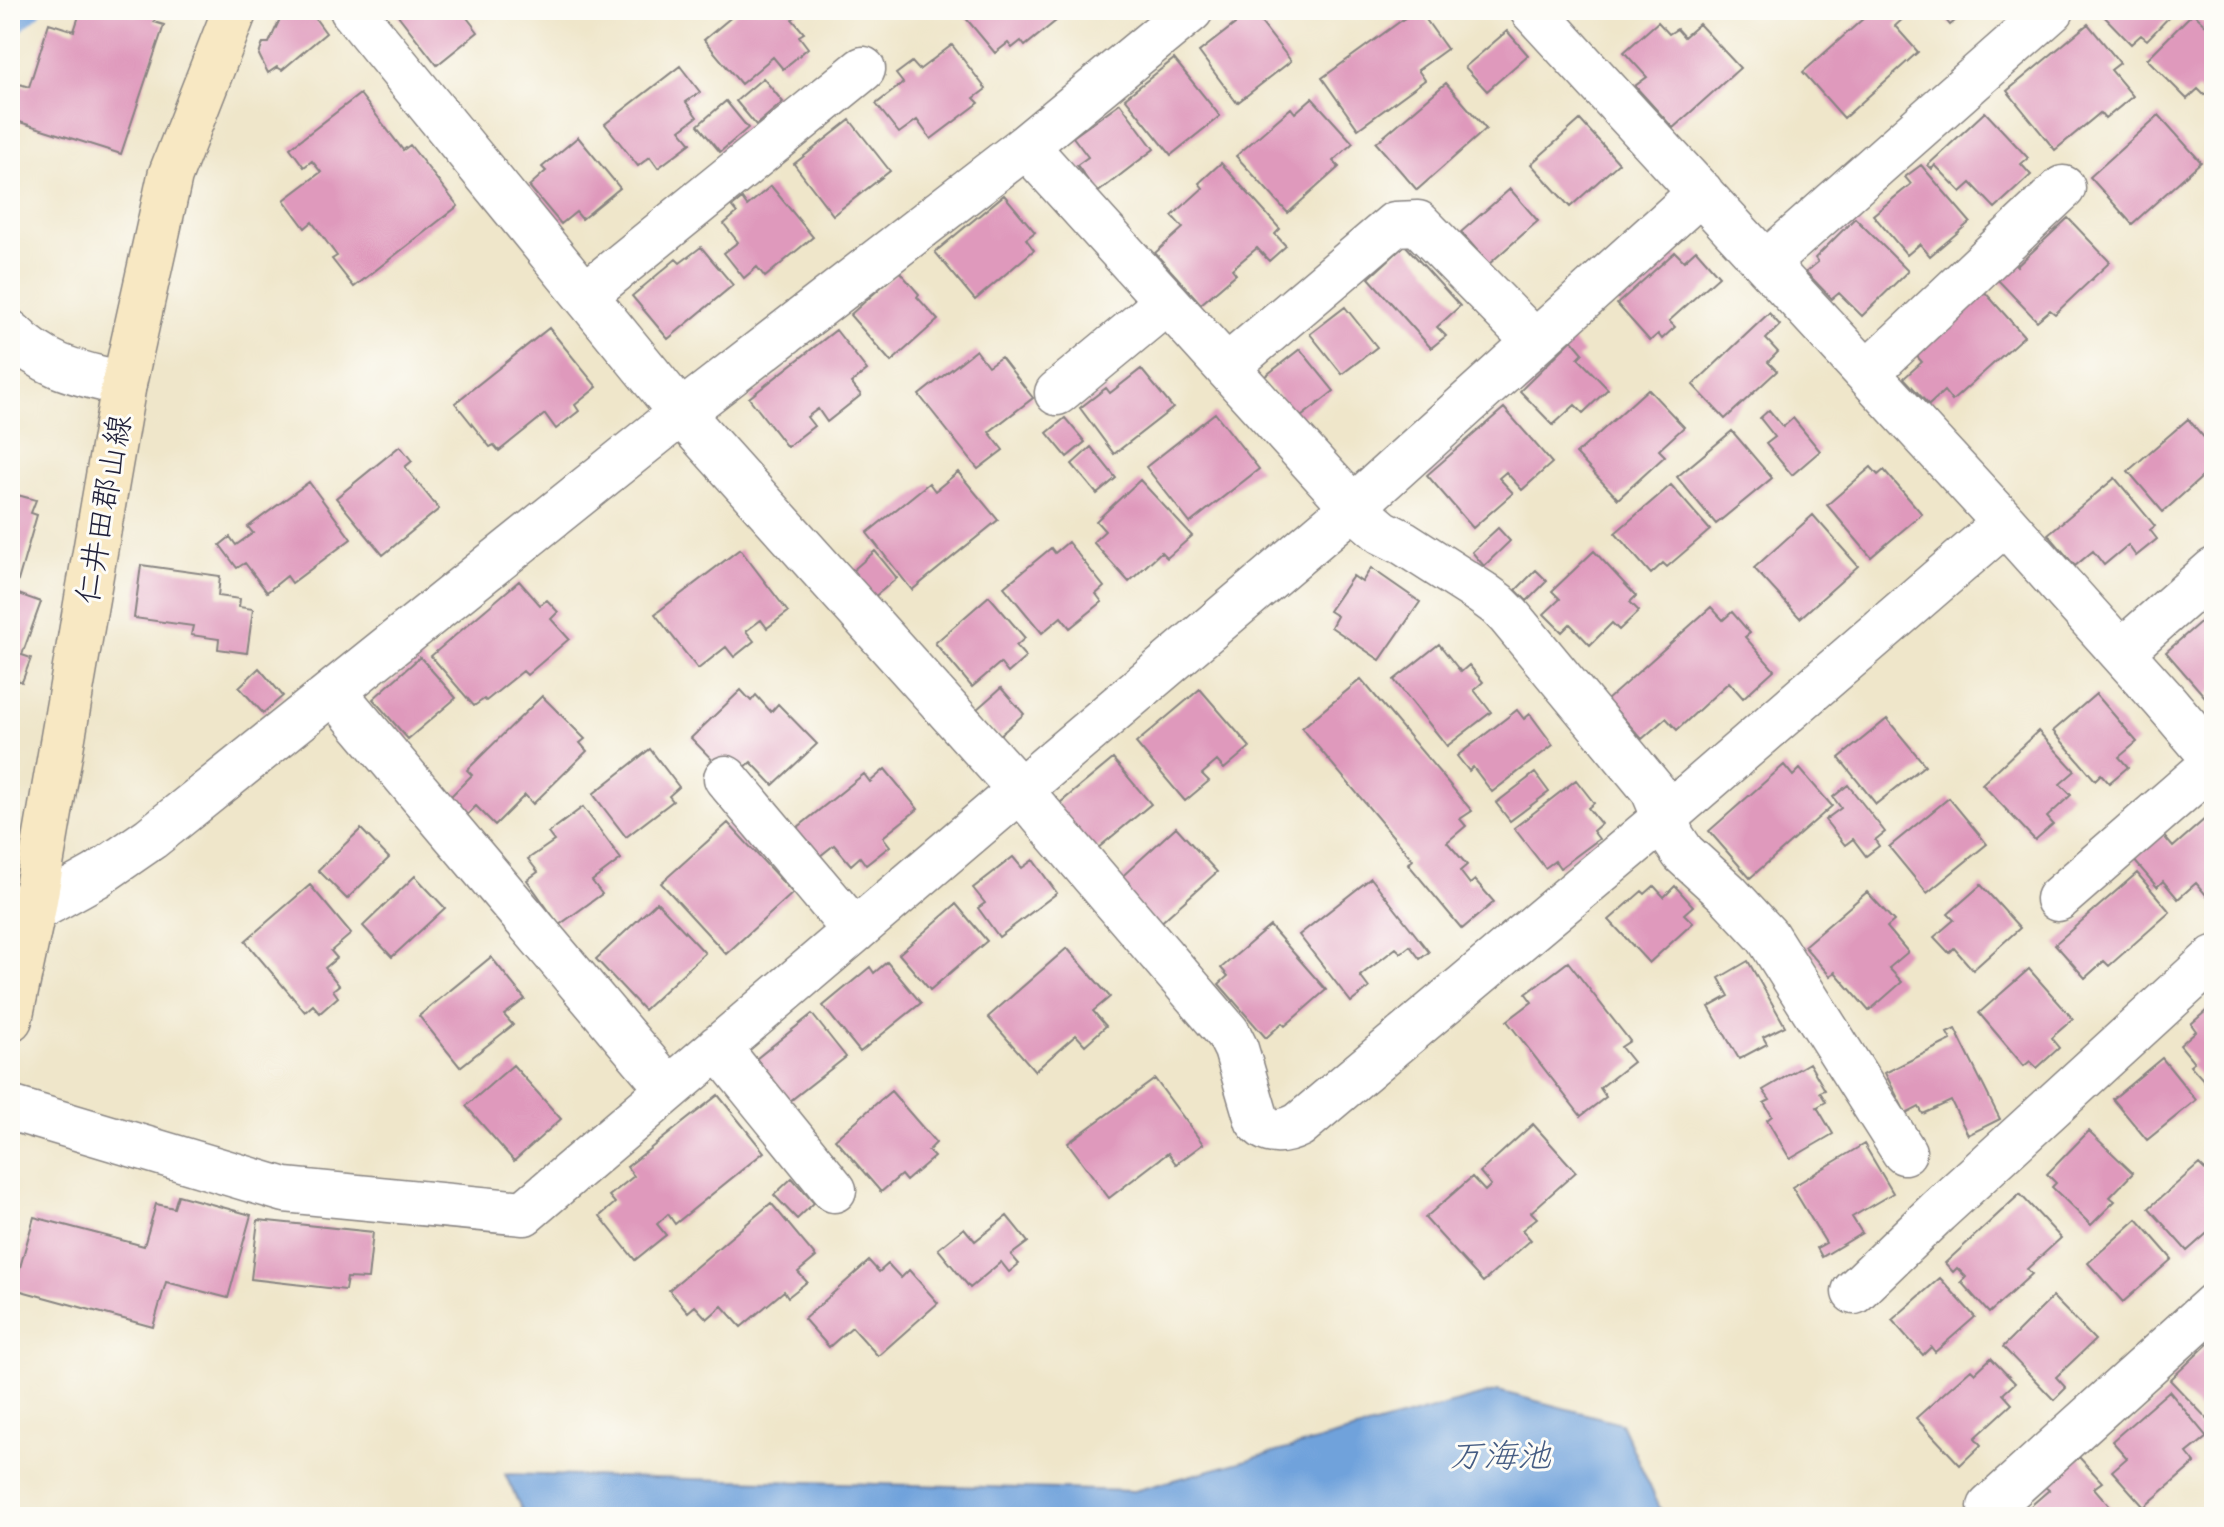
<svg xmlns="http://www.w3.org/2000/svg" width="2224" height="1527" viewBox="0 0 2224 1527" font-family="'Indie Flower','Klee One',sans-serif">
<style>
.water{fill:#6fa2db;stroke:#48628b;stroke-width:2}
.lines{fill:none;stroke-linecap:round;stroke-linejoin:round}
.stream{stroke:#6fa2db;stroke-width:14}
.building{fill:#df99bc}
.minor-casing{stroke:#888482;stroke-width:47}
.secondary-casing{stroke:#888482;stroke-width:47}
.minor{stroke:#fff;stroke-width:44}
.secondary{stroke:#f8e8c3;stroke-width:44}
.labels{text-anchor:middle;stroke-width:6;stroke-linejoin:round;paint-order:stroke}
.street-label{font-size:32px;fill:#22223b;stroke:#fdfcf7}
.water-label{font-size:34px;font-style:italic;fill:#455c83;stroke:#fdfcf7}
</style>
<rect width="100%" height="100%" fill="#fdfcf7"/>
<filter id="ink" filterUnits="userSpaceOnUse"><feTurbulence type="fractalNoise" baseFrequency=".0125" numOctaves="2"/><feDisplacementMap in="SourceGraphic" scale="16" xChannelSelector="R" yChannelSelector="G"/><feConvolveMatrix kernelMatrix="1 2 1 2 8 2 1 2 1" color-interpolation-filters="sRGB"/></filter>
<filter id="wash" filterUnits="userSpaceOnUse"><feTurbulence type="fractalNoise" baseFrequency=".006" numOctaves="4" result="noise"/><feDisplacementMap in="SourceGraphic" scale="32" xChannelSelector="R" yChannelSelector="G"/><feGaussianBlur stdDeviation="1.8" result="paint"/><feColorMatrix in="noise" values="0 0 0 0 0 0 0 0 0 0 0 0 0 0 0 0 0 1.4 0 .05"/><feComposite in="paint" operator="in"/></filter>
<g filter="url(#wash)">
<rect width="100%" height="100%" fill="#efe6ca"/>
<path class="water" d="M1498,1391L1621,1423L1664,1517H525L505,1474L1134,1491Z"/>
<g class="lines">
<path class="stream" d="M10,32L35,10"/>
</g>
<g id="blocks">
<path class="building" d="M81,10H119L136,16L138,10H157L154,22L164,25L121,154L10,119V81L29,87L49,23L74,31Z
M284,10H309L326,33L282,70L277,67L268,73L259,55L263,43H269Z
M394,10H461L478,32L437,65Z
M740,10H792L797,16L792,19L804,33L799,36L808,48L783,69L773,57L741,84L704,40Z
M959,10H1057L1062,16L1025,46L1021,41L1012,48L1008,43L995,53Z
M1416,10H1419L1447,49L1418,70L1425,80L1358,129L1322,78Z
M1873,10H1899L1905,17L1895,26L1918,52L1844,118L1803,72Z
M1938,10H1968L1950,25Z
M2098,10H2176L2147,40L2141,35L2131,44Z
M1252,11L1291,61L1237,103L1199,52Z
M2193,13L2214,33V85L2204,95L2198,89L2187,99L2147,59Z
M1658,22L1669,34L1677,29L1684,37L1699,24L1740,68L1673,128L1635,86L1647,77L1624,52Z
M2088,24L2120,63L2111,70L2133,96L2105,119L2100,113L2055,150L2007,91Z
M1507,31L1528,55L1487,91L1465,67Z
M952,45L986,89L974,98L979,103L931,139L917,120L899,133L876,104L903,83L896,74L912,62L919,70Z
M1174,59L1220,116L1171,155L1125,98Z
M680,66L700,92L686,102L697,117L680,130L691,143L658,168L650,157L638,166L605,124Z
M763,78L783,102L756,125L736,101Z
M1446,83L1486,129L1417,190L1376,143Z
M360,94L403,150L410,145L458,206L354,287L332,259L337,256L312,222L305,228L284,200L321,172L312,161L304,167L290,148Z
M1312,98L1353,143L1333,161L1339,167L1288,213L1236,156L1291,108L1295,113Z
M726,101L748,128L720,152L698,125Z
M1120,103L1154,149L1097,193L1077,165L1088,157L1073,137Z
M1985,112L2028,158L2021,164L2031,175L1995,208L1971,183L1961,192L1935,165L1932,169L1928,165Z
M2159,115L2201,162L2132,224L2090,177Z
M850,120L890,171L833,215L794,164Z
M1580,120L1619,163L1570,207L1531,164Z
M578,137L620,188L582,219L576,212L561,224L529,186L546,171L542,167Z
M1221,163L1280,229L1275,234L1286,246L1269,261L1257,248L1232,269L1236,274L1201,304L1155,253L1183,228L1172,216L1203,188L1199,183Z
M1921,165L1970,222L1930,256L1920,244L1907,255L1873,215L1911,184L1905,177Z
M771,186L813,237L765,277L757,267L744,278L724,253L738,242L724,224L737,213L732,207L742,199L747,206Z
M1510,189L1538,221L1489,264L1461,232Z
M1004,195L1035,232L1026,239L1034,250L975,300L935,252Z
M1855,218L1908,271L1862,316L1839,293L1832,299L1806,272L1818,262L1815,258Z
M2068,218L2110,262L2055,314L2050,310L2037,321L1997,279L2014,263L2017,266Z
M1405,245L1460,306L1437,327L1446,336L1431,348L1369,278Z
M701,247L733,285L668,339L632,296L676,259L680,263Z
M1696,250L1719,276L1669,321L1675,327L1662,339L1658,334L1650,341L1617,304L1675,252L1684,261Z
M899,271L919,294L917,297L938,320L891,362L850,315Z
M1982,289L2024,336L1952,401L1944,391L1929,405L1904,378L1922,362L1913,352Z
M1345,307L1377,347L1342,374L1310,334Z
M1769,313L1780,325L1766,339L1778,352L1768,362L1777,371L1725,419L1693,385Z
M549,328L597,387L575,405L579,411L556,429L545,414L499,451L494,445L490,447L455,403Z
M836,330L867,370L851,383L861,395L827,422L818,409L807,417L814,426L787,447L749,398Z
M1572,340L1583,353L1578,358L1608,389L1583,413L1575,405L1553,425L1520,391Z
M1300,349L1334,391L1297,420L1264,377Z
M976,350L988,366L1001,357L1033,398L989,432L1003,450L978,469L919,395Z
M1141,369L1173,408L1114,454L1080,408L1106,388L1110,393Z
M1648,389L1684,427L1659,450L1665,456L1618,499L1576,454Z
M1504,408L1552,463L1522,490L1506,472L1499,478L1513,493L1473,528L1427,475Z
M1769,410L1783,427L1793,418L1820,451L1792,475L1766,444L1775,437L1760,418Z
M1215,413L1259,469L1190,523L1146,467Z
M1065,418L1085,442L1067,457L1047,433Z
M2188,419L2214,449V477L2209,471L2163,512L2128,471Z
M1732,431L1772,478L1716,524L1677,477Z
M400,446L412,461L405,467L439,509L383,555L336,498Z
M1091,447L1116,478L1097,494L1072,464Z
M1871,467L1878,475L1884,470L1922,514L1871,557L1827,505Z
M958,472L998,520L912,590L867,533L929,483L935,491Z
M2115,478L2155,526L2150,530L2157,539L2136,556L2128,545L2104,565L2093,551L2075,566L2048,534Z
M1140,480L1192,536L1167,558L1161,552L1129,582L1093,542L1105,531L1096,521Z
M309,482L351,539L292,583L287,576L267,592L245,563L237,568L220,545L230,537L236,545L253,533L248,527Z
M1671,485L1710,530L1667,567L1663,563L1651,574L1615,533Z
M10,493L36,500L31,513L37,515L18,581L10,578Z
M1813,515L1858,566L1800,618L1754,568Z
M1498,528L1510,541L1484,566L1472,552Z
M1068,542L1104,587L1096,594L1102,602L1070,628L1061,617L1042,633L1004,587L1051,548L1055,553Z
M740,549L788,612L767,628L761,620L746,631L754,641L734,657L726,647L698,669L655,614Z
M875,551L897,578L873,598L851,572Z
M1594,551L1636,596L1630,602L1639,611L1619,630L1612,623L1590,645L1570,624L1562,632L1544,614L1560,599L1552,591Z
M141,565L220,576L218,596L240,599L239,607L253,609L247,653L218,649L219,639L191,635L193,626L134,618Z
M1371,568L1420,602L1380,660L1331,627L1337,616L1329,611L1353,576L1362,582Z
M1536,570L1547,581L1527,601L1516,590Z
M519,581L540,605L547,600L558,612L551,619L569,639L527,675L523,671L486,701L484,699L474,706L431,656Z
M10,591L41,602L22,655L31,658L22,682L15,679L11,691Z
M989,596L1025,638L1016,646L1026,657L1008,673L1000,663L972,687L935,643Z
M1711,607L1723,620L1732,612L1750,633L1745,637L1774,670L1743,698L1729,682L1677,730L1666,718L1642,739L1607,700Z
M2214,610V689L2205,697L2166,652Z
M1439,644L1461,672L1469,665L1483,682L1474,690L1491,712L1447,746L1394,680Z
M420,657L456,698L408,739L373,699Z
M259,668L283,696L263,713L239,687Z
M1361,679L1472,811L1460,819L1466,826L1447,842L1467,865L1460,871L1470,884L1475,880L1494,902L1462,929L1408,864L1413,860L1302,728Z
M1001,688L1024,714L999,736L977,709Z
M1200,689L1250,747L1224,769L1217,761L1202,774L1209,781L1185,801L1136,743Z
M741,690L751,701L756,695L771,712L778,704L817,744L773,785L751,762L744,768L723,771L691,738Z
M2096,694L2137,742L2119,757L2128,767L2109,783L2101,774L2095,780L2053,731Z
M542,696L585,739L580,743L587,751L533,804L525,795L495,825L476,806L467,815L450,797L472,775L467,770Z
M1517,710L1524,719L1530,714L1553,745L1492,792L1473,767L1469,771L1457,756Z
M1887,719L1925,765L1876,804L1839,758Z
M2038,731L2075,771L2060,784L2071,795L2047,817L2053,824L2035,840L1982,784Z
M650,749L679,787L669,796L673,801L626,837L593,794Z
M1113,759L1151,804L1092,853L1054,808Z
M1784,765L1793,776L1800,769L1832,806L1750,878L1709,831Z
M885,769L918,809L883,837L890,846L866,865L860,857L851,865L834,845L815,860L792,832L864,774L870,782Z
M1535,773L1549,792L1510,821L1496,803Z
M1576,780L1594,803L1588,808L1601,824L1593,831L1599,839L1560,868L1555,861L1545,868L1514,828Z
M1848,785L1885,832L1875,840L1879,846L1866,856L1853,839L1845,845L1825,820L1841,808L1833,797Z
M1949,798L1987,844L1927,893L1889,847Z
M583,807L621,859L592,881L602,894L559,925L527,880L538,872L528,859L554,841L548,833Z
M2214,811V899L2211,901L2196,883L2178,899L2163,881L2157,887L2133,859L2162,834L2173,847Z
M728,823L793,893L726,954L661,883Z
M1176,827L1217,872L1157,926L1116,882Z
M361,829L389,858L347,899L318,870Z
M1013,857L1022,868L1033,860L1057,893L999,937L978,908L985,903L973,888Z
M2137,873L2170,912L2109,966L2104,961L2085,978L2055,944Z
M415,876L445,908L392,957L363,926Z
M1371,878L1429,952L1420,959L1410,946L1401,953L1396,948L1360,976L1369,988L1351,1002L1299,935Z
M310,885L351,934L331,951L337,958L325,968L339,985L333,990L338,997L320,1013L313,1005L305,1012L245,941Z
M1981,885L2020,928L1973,970L1954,948L1949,953L1934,937L1954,920L1948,914Z
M1654,886L1664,897L1675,886L1693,906L1684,914L1693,923L1649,963L1609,920L1642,891L1645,894Z
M1867,892L1894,921L1887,927L1908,952L1889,968L1902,982L1869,1011L1835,972L1830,976L1804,946Z
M657,902L705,953L644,1010L596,959Z
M956,904L987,941L930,990L899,954Z
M1270,926L1326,990L1285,1026L1282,1023L1266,1038L1219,984L1228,976L1221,968Z
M1067,948L1110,997L1093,1011L1106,1026L1085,1045L1076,1035L1035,1071L988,1017Z
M491,957L525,999L504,1015L513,1025L460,1067L419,1016Z
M1748,961L1785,1026L1763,1037L1767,1044L1739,1059L1709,1007L1729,996L1719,978Z
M887,962L921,1003L860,1052L823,1006L870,967L874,973Z
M1568,962L1630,1041L1621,1047L1633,1062L1600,1088L1606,1097L1581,1116L1507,1021L1532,1002L1526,994Z
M2029,969L2073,1019L2051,1038L2059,1048L2037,1068L2030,1061L2024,1066L1979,1013Z
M2214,1004V1092L2190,1065L2194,1062L2180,1045L2196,1031L2191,1024Z
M812,1014L846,1057L790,1101L756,1059Z
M1955,1029L2000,1119L1968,1135L1951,1101L1923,1114L1919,1107L1906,1114L1885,1073L1951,1040L1947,1033Z
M2162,1058L2196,1100L2147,1140L2113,1099Z
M1809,1063L1825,1090L1820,1092L1826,1102L1817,1107L1833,1134L1790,1159L1767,1120L1772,1116L1764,1103L1770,1100L1763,1090Z
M513,1065L561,1119L514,1161L466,1106Z
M1155,1079L1203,1144L1176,1164L1168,1153L1109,1198L1068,1143Z
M891,1091L936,1143L928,1151L934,1157L906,1181L901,1175L881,1192L835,1139Z
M718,1095L764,1152L675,1224L668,1214L657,1224L666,1235L635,1260L600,1216L615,1203L609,1196L634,1176L627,1167Z
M1533,1124L1576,1172L1531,1212L1537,1218L1522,1230L1531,1240L1483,1282L1425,1218L1472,1177L1485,1191L1491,1185L1480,1172Z
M2089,1131L2133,1173L2110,1197L2115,1201L2091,1225L2052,1187L2056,1183L2047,1174Z
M1864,1144L1893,1193L1852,1217L1862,1233L1822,1257L1817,1248L1826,1243L1792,1187Z
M2199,1164L2205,1170L2211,1166L2214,1170V1227L2187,1251L2149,1208Z
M792,1178L814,1203L797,1219L774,1195Z
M2020,1194L2061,1238L2027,1269L2032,1274L1989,1313L1961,1282L1966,1277L1957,1268L1953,1272L1945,1263Z
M178,1195L251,1215L228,1298L166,1282L153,1327L14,1289L34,1217L144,1246L156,1204L174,1208Z
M771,1203L816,1257L798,1272L807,1282L788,1297L784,1291L741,1327L722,1306L707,1319L695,1306L688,1312L669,1290Z
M1007,1216L1028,1242L1011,1255L1019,1264L1009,1272L1001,1262L970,1288L938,1249L964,1228L975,1241Z
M2137,1219L2172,1259L2123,1302L2088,1263Z
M258,1220L373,1232L368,1279L347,1278L345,1290L251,1279Z
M869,1261L879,1272L888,1264L901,1278L909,1270L938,1303L878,1356L852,1327L829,1347L804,1319Z
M1940,1278L1975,1317L1935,1352L1931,1347L1923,1355L1892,1320Z
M2053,1297L2095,1340L2056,1377L2066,1388L2054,1400L2003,1347Z
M2214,1338V1426L2170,1380Z
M1991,1358L2015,1383L2003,1394L2012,1404L1975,1438L1981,1445L1960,1465L1916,1418L1971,1369L1975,1373Z
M2169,1391L2207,1437L2187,1453L2195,1463L2144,1507L2112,1471L2127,1458L2112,1441Z
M2079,1457L2102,1482L2094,1488L2119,1517H2018L2049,1490L2045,1487L2046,1485Z"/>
</g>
</g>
<g filter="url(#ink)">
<use href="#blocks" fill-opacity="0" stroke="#888482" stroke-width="2"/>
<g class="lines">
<defs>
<path id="minor" d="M352,10L681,413L1020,790L1353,507L1701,192
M1191,10L1026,146L1353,507L1382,532L1404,543L1482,593L1497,604L1509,616L1653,790L1673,838L1683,853L1727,893L1767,936L1904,1152
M1532,10L2005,523L2164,700L2214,759
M1766,263L2052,10
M585,295L863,69
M10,332C46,368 77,373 124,384
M1227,367L1395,224L1418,223L1535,342
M1867,373L2063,188
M1057,393L1167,302
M2121,652L2214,570
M334,692L669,1089
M726,778L855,931
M2058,899L2214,763
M10,906L33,911L96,876L151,838L681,413L1026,146
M718,1047L834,1190
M10,1108L285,1190L524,1213L1020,790L1228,1033L1236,1049L1257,1120C1268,1135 1283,1133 1299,1125L1664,818L2005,523
M1854,1292L1937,1212L2214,958
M1990,1507L2214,1305"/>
<path id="secondary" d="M10,1019L33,911L124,384L170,176L235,10"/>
</defs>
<use href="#minor" class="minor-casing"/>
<use href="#secondary" class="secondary-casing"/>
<use href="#minor" class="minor"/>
<use href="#secondary" class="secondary"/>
</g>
</g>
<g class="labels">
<g class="street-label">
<text transform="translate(103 509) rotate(-80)" y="11">仁井田郡山線</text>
</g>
<g class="water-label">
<text x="1500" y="1467">万海池</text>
</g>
</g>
<rect width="2224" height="1527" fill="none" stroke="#fdfcf7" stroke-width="40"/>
</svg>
